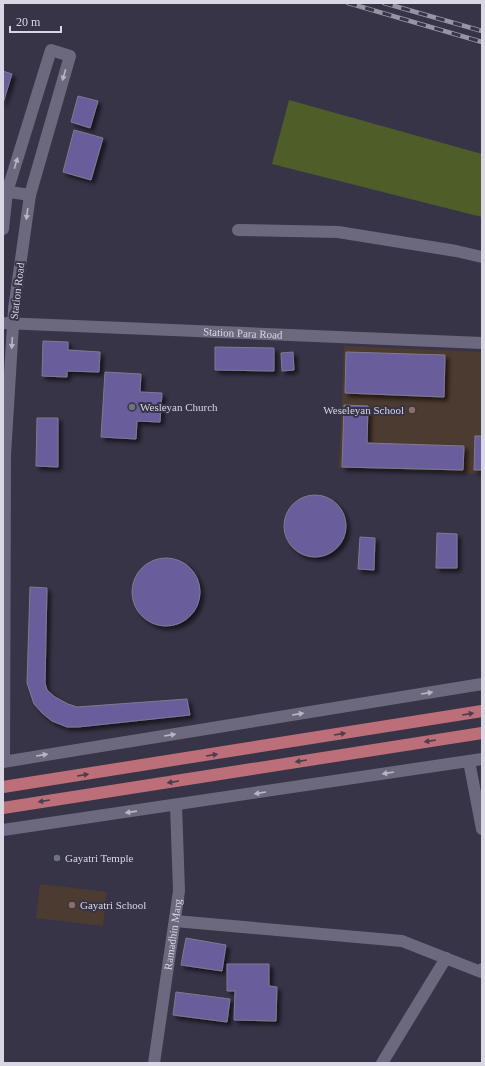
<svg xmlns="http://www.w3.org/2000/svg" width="485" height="1066" viewBox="0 0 485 1066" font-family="'Times New Roman',serif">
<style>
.education{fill:#4c3b30}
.green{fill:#4f5e29}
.building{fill:#695d9b;stroke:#7e7b91;filter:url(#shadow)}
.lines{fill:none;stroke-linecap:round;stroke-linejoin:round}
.minor{stroke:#6c697e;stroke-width:12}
.major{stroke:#bd6f79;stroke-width:12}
.rail-casing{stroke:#9795a4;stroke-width:4.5}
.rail{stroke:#373448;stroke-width:3;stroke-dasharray:9;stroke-linecap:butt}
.oneway{fill:#b8b6c5}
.oneway2{fill:#4b3d4f}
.worship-dot{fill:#6b7280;stroke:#373448;stroke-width:1.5}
.education-dot{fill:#8d6e63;stroke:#373448;stroke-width:1.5}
.labels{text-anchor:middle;stroke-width:4;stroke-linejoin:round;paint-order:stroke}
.street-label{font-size:11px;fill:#d9d7e3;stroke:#373448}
.poi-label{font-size:11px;fill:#d9d7e3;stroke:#373448;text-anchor:start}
</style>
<defs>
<filter id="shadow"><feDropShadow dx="3.5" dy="3.5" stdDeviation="2" flood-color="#0009"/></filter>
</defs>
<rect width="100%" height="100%" fill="#373448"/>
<path class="education" d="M344,346L482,352V474L339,468Z
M40,884L107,892L103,926L36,918Z"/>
<path class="green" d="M289,100L482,154V217L272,164Z"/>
<path class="building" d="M3,71L12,74L3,103Z
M78,96L98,101L90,128L71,122Z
M74,130L103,138L91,180L63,172Z
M43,341L68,342V350L100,352L99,372L67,371V377L42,376Z
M215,347L274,348V371L215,370Z
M293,352L294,370L282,371L281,353Z
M346,352L445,355L444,397L345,393Z
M105,372L141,374L140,392L162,393L160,422L137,421L136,439L101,437Z
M344,405L368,406L367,443L464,446L463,470L342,467Z
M37,418H58V467L36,466Z
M475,436H482V470H474Z
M284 526a31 31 0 1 1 62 0a31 31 0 1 1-62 0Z
M437,533L457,534V568H436Z
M360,537L375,538L374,570L358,569Z
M132 592a34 34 0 1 1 68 0a34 34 0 1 1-68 0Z
M30,587L47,588L45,683L47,690L55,697L68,704L77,707L187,699L190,715L78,727H67L52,721L42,713L34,704L27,683Z
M186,938L226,945L222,971L181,965Z
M227,964H269V986L277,987L276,1021L234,1020L235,991H227Z
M176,992L230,999L227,1022L173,1015Z"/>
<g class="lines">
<g class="minor">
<path d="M3,191L30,195"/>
<path d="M3,229L7,192L51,50L70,56L30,195L14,309L5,455L4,761"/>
<path d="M238,230L338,232L456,251L482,257"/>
<path id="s1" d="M3,323L482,343"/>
<path d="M469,761L482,829"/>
<path d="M3,762L482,684"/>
<path d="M3,830L482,759"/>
<path d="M175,921L402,941L481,972L482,969"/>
<path id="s2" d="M154,1063L179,891L176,805"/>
<path d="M382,1063L446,958"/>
</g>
<path class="major" d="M3,787L482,711
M3,808L482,733"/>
<defs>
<path id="rail" d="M348,3L482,42
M384,3L482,31"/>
</defs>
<use href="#rail" class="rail-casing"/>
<use href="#rail" class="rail"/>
</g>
<defs><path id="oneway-solid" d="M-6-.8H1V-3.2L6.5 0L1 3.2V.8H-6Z"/></defs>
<g class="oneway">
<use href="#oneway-solid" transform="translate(64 75) rotate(106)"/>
<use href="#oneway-solid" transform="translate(16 163) rotate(-73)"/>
<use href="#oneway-solid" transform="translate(27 214) rotate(98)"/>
<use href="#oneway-solid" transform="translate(12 343) rotate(94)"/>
<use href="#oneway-solid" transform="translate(427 693) rotate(-9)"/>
<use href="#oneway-solid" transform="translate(298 714) rotate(-9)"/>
<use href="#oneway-solid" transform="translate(170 735) rotate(-9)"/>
<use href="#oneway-solid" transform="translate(42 755) rotate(-9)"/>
<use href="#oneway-solid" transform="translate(388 773) rotate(171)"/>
<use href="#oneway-solid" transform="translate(260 793) rotate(171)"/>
<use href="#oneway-solid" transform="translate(131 812) rotate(172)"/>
</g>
<g class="oneway2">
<use href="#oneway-solid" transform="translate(468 714) rotate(-9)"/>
<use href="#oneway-solid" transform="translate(340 734) rotate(-9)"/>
<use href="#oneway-solid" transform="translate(430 741) rotate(171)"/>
<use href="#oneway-solid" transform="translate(212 755) rotate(-9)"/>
<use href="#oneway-solid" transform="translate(301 761) rotate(171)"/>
<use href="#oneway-solid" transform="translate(83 775) rotate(-9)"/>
<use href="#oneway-solid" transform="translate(173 782) rotate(171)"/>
<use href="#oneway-solid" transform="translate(44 801) rotate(171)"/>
</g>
<g class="worship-dot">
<circle cx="132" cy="407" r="4"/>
<circle cx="57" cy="858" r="4"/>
</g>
<g class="education-dot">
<circle cx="412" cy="410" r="4"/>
<circle cx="72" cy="905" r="4"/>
</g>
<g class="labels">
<g class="street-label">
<text transform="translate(17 291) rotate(-83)" y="4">Station Road</text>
<text dy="4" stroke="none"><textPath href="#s1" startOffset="240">Station Para Road</textPath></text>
<text dy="4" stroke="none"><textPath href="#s2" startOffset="130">Ramadhin Marg</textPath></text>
</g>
<g class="poi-label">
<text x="140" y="411">Wesleyan Church</text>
<text x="404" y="414" text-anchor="end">Weseleyan School</text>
<text x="65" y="862">Gayatri Temple</text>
<text x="80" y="909">Gayatri School</text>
</g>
</g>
<rect width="485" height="1066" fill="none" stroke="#d9d7e3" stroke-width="8"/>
<path d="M10 26v6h51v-6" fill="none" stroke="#d9d7e3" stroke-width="2"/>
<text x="16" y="26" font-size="12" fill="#d9d7e3" stroke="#373448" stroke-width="3" paint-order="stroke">20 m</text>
</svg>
